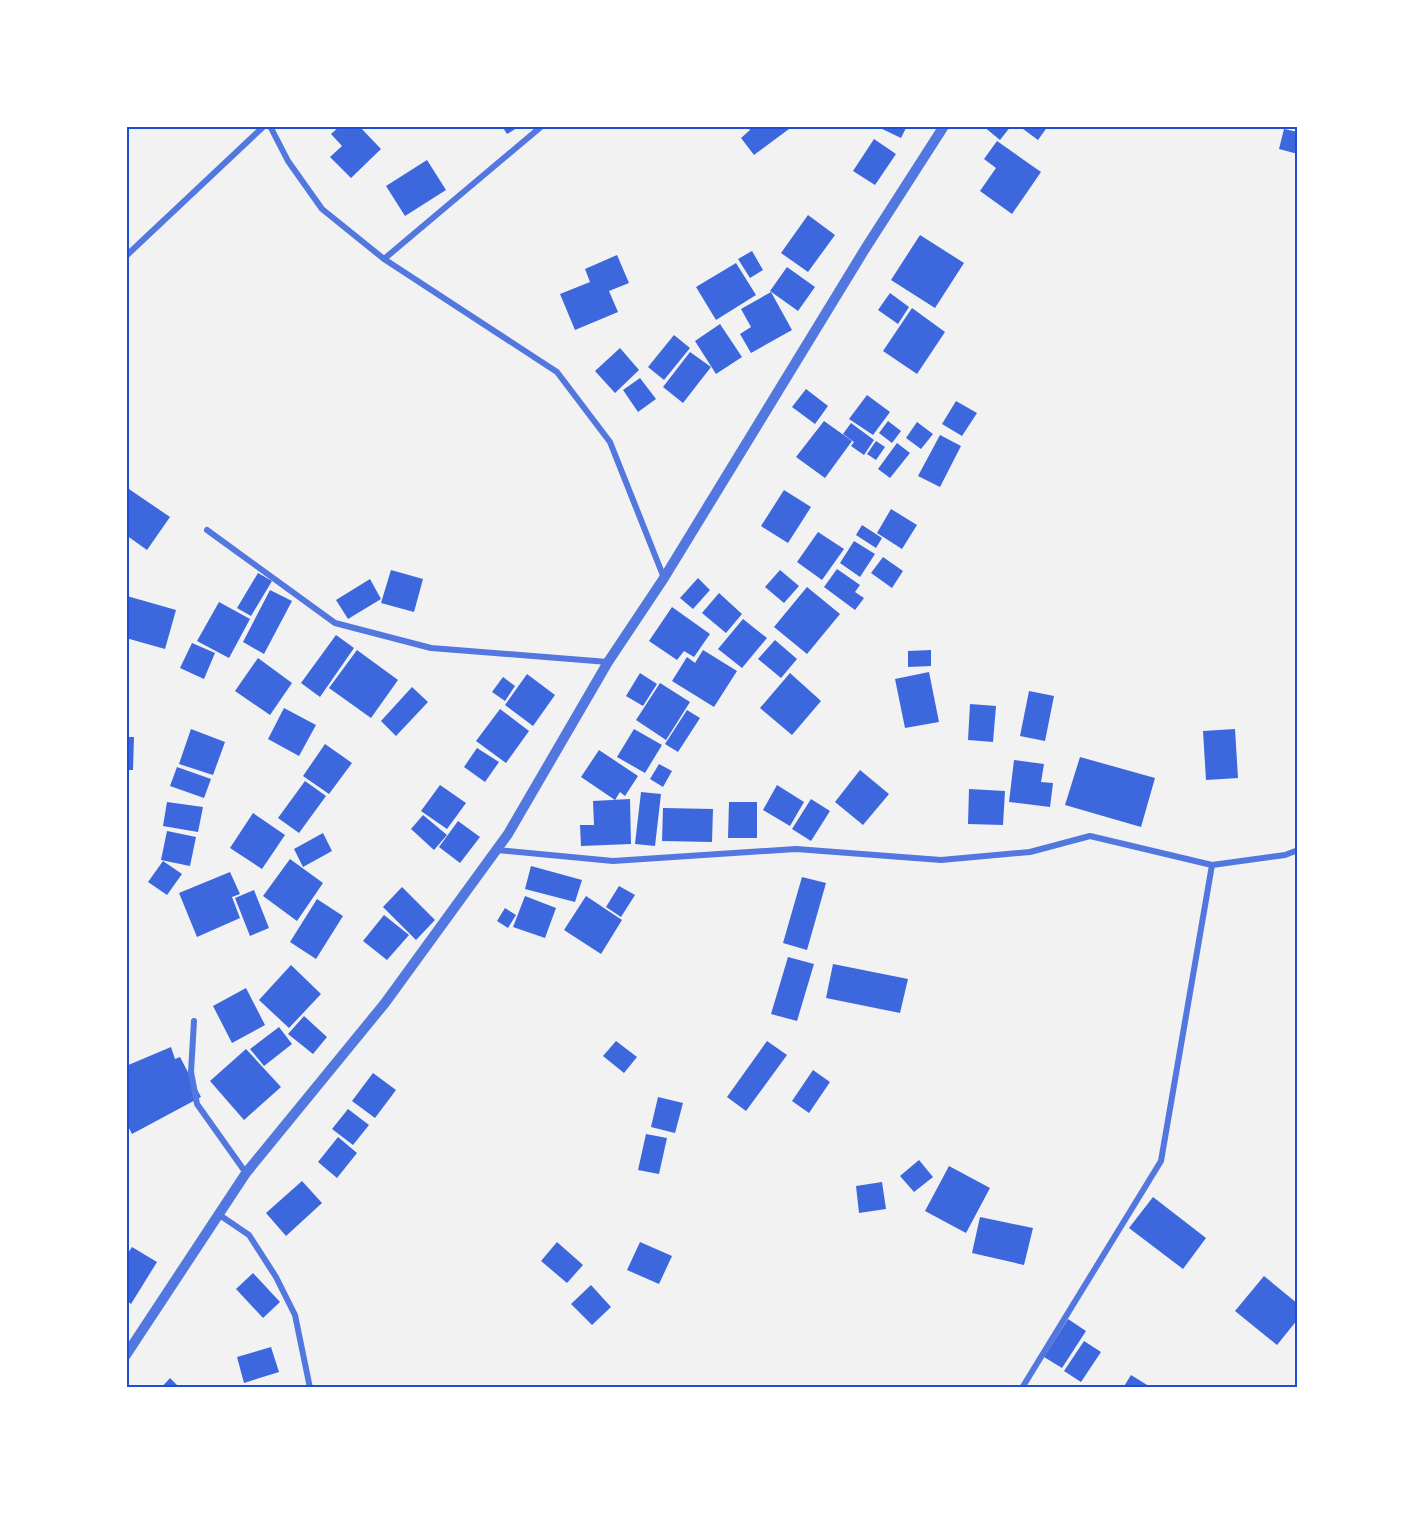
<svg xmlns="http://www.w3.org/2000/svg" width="1424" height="1514" viewBox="0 0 1424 1514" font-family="Merriweather,serif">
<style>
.building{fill:#3d67dc}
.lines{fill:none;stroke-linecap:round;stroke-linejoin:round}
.minor{stroke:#5277de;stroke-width:6}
.tertiary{stroke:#5277de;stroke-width:10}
.neatline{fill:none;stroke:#1d4ed8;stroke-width:2}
</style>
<rect width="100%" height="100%" fill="#f2f2f2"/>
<path class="building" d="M340,126H359L381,149L351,178L330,157L342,146L331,134Z
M502,126H520L507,134Z
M747,126H787L789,129L754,155L741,138L750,130Z
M876,126H907L901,138Z
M983,126H1011L1000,140Z
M1019,126H1048L1038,140Z
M1284,129L1298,132V154L1279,149Z
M874,139L896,154L875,185L853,171Z
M997,141L1041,172L1012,214L980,191L996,168L984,159Z
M427,160L446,190L405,216L386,186Z
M808,215L835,235L808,272L781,253Z
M920,235L964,263L935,308L891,280Z
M752,251L763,270L750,278L738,259Z
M617,255L629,283L609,291L618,312L575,330L560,294L590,282L585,269Z
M736,263L756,295L716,320L696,287Z
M787,267L815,287L798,311L770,291Z
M771,292L792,330L751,353L740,334L751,327L741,309Z
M890,293L909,307L898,324L878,310Z
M912,308L945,332L917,374L883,351Z
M720,324L742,357L716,374L695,341Z
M674,335L690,348L664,380L648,367Z
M620,348L639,370L615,393L595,371Z
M690,352L711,367L683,403L663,387Z
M640,378L656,399L638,412L623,390Z
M806,389L828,406L815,424L792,407Z
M867,395L890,412L873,435L849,419Z
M956,401L977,413L962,436L942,424Z
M824,421L852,441L825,478L796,457Z
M888,421L901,431L892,443L879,433Z
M917,422L933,434L921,449L906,438Z
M851,423L874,440L864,455L851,446L854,442L843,434Z
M940,435L961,446L940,487L918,476Z
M876,441L885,447L876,460L867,454Z
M897,443L910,453L890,478L878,469Z
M126,487L170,517L147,550L126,535Z
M784,490L811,507L788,543L761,526Z
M891,509L917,525L902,549L877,533Z
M862,525L882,538L876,548L856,535Z
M818,532L844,549L822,580L797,562Z
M854,541L875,554L860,577L840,563Z
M883,557L903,571L892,588L871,573Z
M837,569L860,585L855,592L864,598L855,610L824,587Z
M391,570L423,579L414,612L381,603Z
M780,570L799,586L784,603L765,587Z
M258,573L272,581L251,616L237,608Z
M698,578L710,590L693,609L680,598Z
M370,579L381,599L348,619L336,600Z
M807,587L840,614L807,654L774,627Z
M270,590L292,601L264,654L243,642Z
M719,593L742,614L726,633L702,613Z
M127,596L176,610L165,649L126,638Z
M219,602L250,619L229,658L197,641Z
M672,607L710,634L694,657L684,651L677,660L649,641Z
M743,619L767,638L742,668L718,649Z
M336,635L354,648L320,697L301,683Z
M775,640L797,659L781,678L758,659Z
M192,643L215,653L204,679L180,668Z
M357,650L398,680L371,718L329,688Z
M703,650L737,671L714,707L672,681L687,657L695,663Z
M931,650V666L908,667V651Z
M258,658L292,683L270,715L235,691Z
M929,672L939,722L905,728L895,679Z
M640,673L657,684L643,706L626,696Z
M790,673L821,701L792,735L760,708Z
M527,674L555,695L533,726L505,705Z
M503,677L515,686L505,701L492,692Z
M660,683L690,702L666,740L636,720Z
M412,687L428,702L396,736L381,721Z
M1029,691L1054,696L1045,741L1020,736Z
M970,704L996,706L993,742L968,740Z
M284,708L316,725L299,756L268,739Z
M500,709L529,731L506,763L476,741Z
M687,710L700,718L678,752L665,744Z
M191,729L225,742L213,775L179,764Z
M634,729L662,745L645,773L617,757Z
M1235,729L1238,778L1206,780L1203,731Z
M126,737H134L133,770H126Z
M325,744L352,763L329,794L303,776Z
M477,748L499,762L485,782L464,767Z
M599,750L638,776L625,796L620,792L615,800L581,777Z
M1080,757L1155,778L1141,827L1065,805Z
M1014,760L1044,764L1041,782L1053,783L1050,807L1009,802Z
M659,764L672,771L663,787L650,779Z
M177,767L211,779L204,798L170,786Z
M860,770L889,794L863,825L835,802Z
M305,781L326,796L299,833L278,818Z
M440,785L466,803L447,829L421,811Z
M777,785L804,802L790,826L763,810Z
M969,789L1005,791L1003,825L968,824Z
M641,792L661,794L655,846L635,844Z
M630,799L631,844L581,846L580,825H594L593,801Z
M811,799L830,811L811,841L792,829Z
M167,802L203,807L198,832L163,826Z
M729,802H757V838H728Z
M663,808L713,809L712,842L662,841Z
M253,813L285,835L262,869L230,848Z
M423,815L447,835L434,850L411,829Z
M458,821L480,837L460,863L439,847Z
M167,831L196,837L190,866L161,860Z
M323,833L332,851L303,867L294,849Z
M290,859L323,883L297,921L263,896Z
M163,861L182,874L167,895L148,882Z
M531,866L582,880L575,902L525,889Z
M230,872L240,894L232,897L240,918L197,937L179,893Z
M802,877L826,883L807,950L783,943Z
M619,886L635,895L621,917L606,907Z
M402,887L435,920L416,940L383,907Z
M254,890L269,928L250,936L235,898Z
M525,896L556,908L545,938L513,927Z
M586,896L622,920L601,954L564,930Z
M317,899L343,916L316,959L290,942Z
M505,908L516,915L508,928L497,921Z
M384,915L409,935L387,960L363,941Z
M788,957L814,964L797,1021L771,1014Z
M833,964L908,979L900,1013L826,998Z
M291,965L321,994L289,1028L259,1000Z
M246,988L265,1025L232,1043L213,1006Z
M304,1016L327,1037L313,1054L288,1034Z
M279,1027L292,1044L264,1066L250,1049Z
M616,1041L637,1057L624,1073L603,1056Z
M767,1041L787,1055L746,1111L727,1097Z
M171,1047L175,1059L180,1057L201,1097L132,1134L126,1122V1066Z
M246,1049L281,1087L244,1120L210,1081Z
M813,1070L830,1082L809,1113L792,1101Z
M373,1073L396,1090L375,1118L352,1101Z
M658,1097L683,1103L675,1133L651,1127Z
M348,1109L369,1125L353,1145L332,1129Z
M646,1134L667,1138L659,1174L638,1170Z
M338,1137L357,1153L337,1178L318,1162Z
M919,1160L933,1177L914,1192L900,1176Z
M949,1166L990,1188L966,1233L925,1211Z
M302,1181L322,1203L286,1236L266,1213Z
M882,1182L886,1209L859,1213L856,1186Z
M1153,1197L1206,1238L1183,1269L1129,1228Z
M980,1217L1033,1228L1024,1265L972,1253Z
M557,1242L583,1265L567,1283L541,1261Z
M640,1242L672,1256L659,1284L627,1270Z
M132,1247L157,1262L131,1304L126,1300V1256Z
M253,1273L280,1302L263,1318L236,1289Z
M1264,1276L1298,1304V1319L1277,1345L1235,1311Z
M591,1285L611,1307L592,1325L571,1304Z
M1068,1319L1086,1331L1062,1368L1044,1357Z
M1084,1341L1101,1352L1081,1382L1064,1371Z
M271,1347L279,1372L244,1383L237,1357Z
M1131,1375L1152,1388H1123Z
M170,1378L180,1388H161Z"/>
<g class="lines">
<path class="minor" d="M270,126L288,161L322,209L384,259L557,372L610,442L664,578
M126,256L264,126
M384,259L542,126
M207,530L335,623L431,648L608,662
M497,850L613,861L796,849L941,860L1030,852L1090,836L1212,865L1285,855L1298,850
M194,1021L191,1072L197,1104L246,1173
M218,1214L249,1235L276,1277L295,1315L310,1388
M1022,1388L1161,1161L1212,865"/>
<path class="tertiary" d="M126,1355L246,1173L385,1003L508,834L608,662L664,578L865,249L944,126"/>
</g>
<rect width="1424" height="1514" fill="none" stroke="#ffffff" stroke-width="255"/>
<rect x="128" y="128" width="1168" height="1258" class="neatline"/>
</svg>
